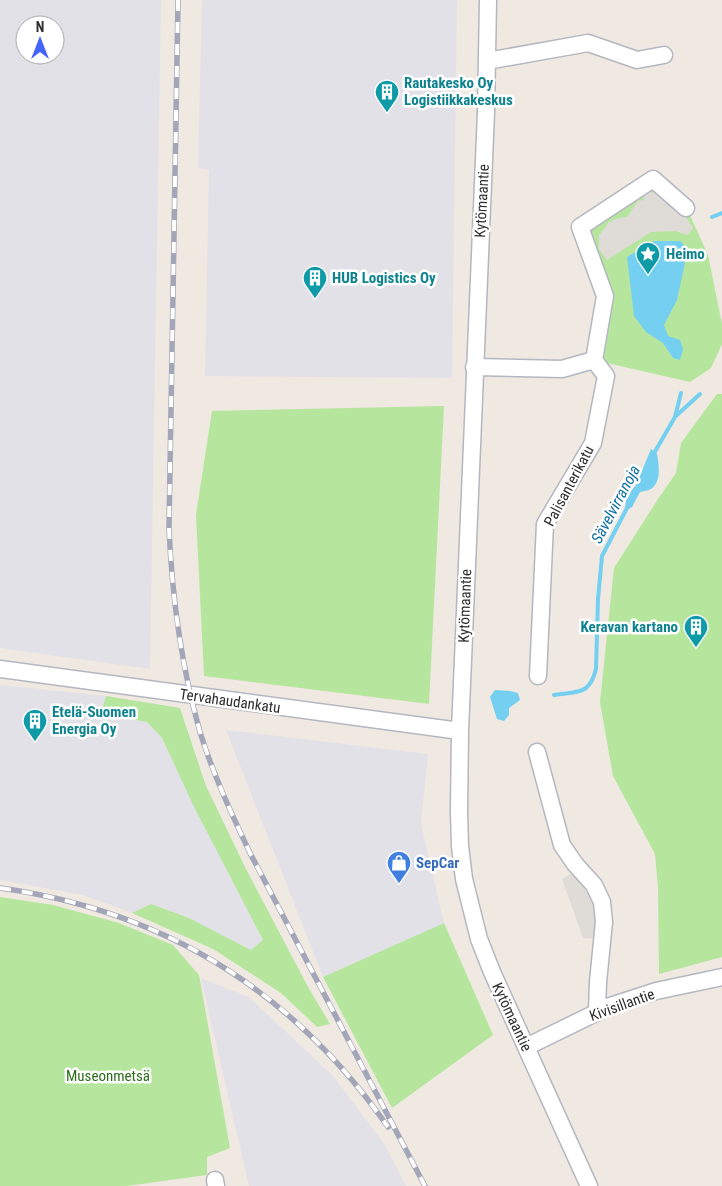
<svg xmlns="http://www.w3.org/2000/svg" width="722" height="1186" viewBox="0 0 722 1186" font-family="'Roboto Condensed',sans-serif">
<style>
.industrial{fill:#e3e1e8;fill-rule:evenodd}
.green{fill:#b6e59e}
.plaza{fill:#dfdcd8}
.water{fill:#75cff0}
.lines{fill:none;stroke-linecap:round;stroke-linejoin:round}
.stream{stroke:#75cff0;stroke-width:4}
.minor-casing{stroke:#b4b7c1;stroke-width:19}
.minor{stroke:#fff;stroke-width:16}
.rail-casing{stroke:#a3a6b8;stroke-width:5.5}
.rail{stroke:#fff;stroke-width:4;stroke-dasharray:11;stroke-linecap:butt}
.labels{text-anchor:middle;stroke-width:5;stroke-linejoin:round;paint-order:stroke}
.culture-label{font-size:15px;font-weight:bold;fill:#0d838f;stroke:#fff;text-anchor:start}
.street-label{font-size:15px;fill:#2e2e2e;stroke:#fff}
.shop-label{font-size:15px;font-weight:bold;fill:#366cbe;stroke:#fff;text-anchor:start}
.park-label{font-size:15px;fill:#2c6e1b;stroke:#fff}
.water-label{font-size:16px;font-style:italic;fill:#0d6fa3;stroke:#fff}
</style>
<rect width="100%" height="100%" fill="#efe9e1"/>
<path class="industrial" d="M0,0H161L150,669L0,648ZM25,25H55V55H25Z
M202,0H457L452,378L205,376L209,170L198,168Z
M0,685L106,696L101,714L147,722L162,738L194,807L263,940L251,950L189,918L151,904L132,913L83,895L0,880Z
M226,730L428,754L421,824L444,923L323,977Z
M201,978L250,998L333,1076L385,1145L406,1186H249Z"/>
<path class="green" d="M653,179L688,211L708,255L722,324V344L711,368L690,382L594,360L605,296L580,227Z
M717,394H722V957L659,974L658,887L655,854L613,776L600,702L614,568L658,499L676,473L681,443Z
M444,406L429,704L204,676L196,515L212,411Z
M106,696L180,708L206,786L245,867L308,987L330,1024L317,1027L281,993L213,949L132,913L151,904L189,918L251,950L263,940L194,807L162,738L147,722L101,714Z
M0,897L53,905L119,923L173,945L199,975L230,1148L207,1157V1175L127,1186H0Z
M444,923L493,1035L392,1108L323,977Z"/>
<path class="plaza" d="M658,192L675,201L693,228L687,235L676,231L651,232L607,260L599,249V236L609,222L619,218L627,217L638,201L644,200L643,193Z
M579,869L594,885L603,939L583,938L562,879Z"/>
<path class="water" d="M654,241H680L688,249L677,300L664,325L668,336L680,340L683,349L680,360L673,358L663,343L646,332L634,316L627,257Z
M651,449L657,454C659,465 662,484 649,490C646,491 643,491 640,492L632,507L625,511L626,497L636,485Z
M495,690L510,691L518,693L520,700L509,708V715L504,721L497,719L490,697Z"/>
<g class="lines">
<path class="stream" d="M712,217L722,213
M677,415L700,394
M653,455L675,417L681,393
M554,695C578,691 589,696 596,669L598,599L602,556L627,508"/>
<defs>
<path id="minor" d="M488,0L486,112L460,731L459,812L460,846L464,879L479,939L492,972L589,1186
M487,61L588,43L637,60L664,55
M474,367L562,369L594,360L605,296L580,227L653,179L686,208
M0,669L460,731
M538,676L545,524L593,443L606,376L594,360
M537,752L562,845L575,864L594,885L602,902L604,922L598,982L597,1011
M526,1047L610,1006L656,991L722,977
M215,1180L216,1186"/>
</defs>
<use href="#minor" class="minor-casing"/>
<use href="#minor" class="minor"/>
<defs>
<path id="rail" d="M178,0L169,528C172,597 181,665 200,732C213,774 232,815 251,855L425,1186
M0,888C165,911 293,991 388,1127"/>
</defs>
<use href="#rail" class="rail-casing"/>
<use href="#rail" class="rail"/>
</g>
<defs>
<symbol id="building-pin" viewBox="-11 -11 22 30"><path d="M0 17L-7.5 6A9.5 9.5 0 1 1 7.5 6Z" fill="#0f9aa8" stroke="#fff"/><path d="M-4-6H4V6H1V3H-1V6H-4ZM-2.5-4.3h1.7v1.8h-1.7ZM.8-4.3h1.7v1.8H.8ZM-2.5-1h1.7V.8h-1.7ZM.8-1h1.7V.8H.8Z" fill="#fff"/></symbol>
<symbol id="sight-pin" viewBox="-11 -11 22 30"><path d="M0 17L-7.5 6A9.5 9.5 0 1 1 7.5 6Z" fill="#0f9aa8" stroke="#fff"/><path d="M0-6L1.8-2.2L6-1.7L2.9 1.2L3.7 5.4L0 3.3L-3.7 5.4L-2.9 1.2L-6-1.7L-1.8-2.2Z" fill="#fff"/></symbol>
<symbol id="shop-pin" viewBox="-11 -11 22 30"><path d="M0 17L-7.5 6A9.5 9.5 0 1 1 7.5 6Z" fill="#3f7fe0" stroke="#fff"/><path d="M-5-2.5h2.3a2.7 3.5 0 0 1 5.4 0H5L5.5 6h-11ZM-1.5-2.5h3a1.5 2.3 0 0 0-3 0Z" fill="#fff"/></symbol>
</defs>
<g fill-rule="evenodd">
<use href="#building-pin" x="373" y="78" width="28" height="38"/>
<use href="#sight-pin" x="634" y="240" width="28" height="38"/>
<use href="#building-pin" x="301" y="264" width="28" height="38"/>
<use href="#building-pin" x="682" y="613" width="28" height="38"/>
<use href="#building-pin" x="21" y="707" width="28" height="38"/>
<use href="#shop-pin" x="385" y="849" width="28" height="38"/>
</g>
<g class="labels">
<g class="culture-label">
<text x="404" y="88">Rautakesko Oy<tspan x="404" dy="17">Logistiikkakeskus</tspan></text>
<text x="666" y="259">Heimo</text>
<text x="332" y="283">HUB Logistics Oy</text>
<text x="678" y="632" text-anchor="end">Keravan kartano</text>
<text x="52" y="717">Etelä-Suomen<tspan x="52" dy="17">Energia Oy</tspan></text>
</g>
<g class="street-label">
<text transform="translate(482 201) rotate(-87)" y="5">Kytömaantie</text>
<text transform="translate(569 486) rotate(-62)" y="5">Palisanterikatu</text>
<text transform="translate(465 606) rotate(-88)" y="5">Kytömaantie</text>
<text transform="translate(230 701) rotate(8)" y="5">Tervahaudankatu</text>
<text transform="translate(622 1005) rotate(-20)" y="5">Kivisillantie</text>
<text transform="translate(512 1017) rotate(65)" y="5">Kytömaantie</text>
</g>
<g class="shop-label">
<text x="416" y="868">SepCar</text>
</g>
<g class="park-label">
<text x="108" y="1081">Museonmetsä</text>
</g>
<g class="water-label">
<text transform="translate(615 504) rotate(-62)" y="6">Sävelvirranoja</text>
</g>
</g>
<g transform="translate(40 40)"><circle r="24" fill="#ffffff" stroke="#ababab"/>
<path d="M0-4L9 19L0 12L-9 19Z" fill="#4264fb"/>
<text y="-8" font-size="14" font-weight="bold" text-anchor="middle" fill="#2e2e2e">N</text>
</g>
</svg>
